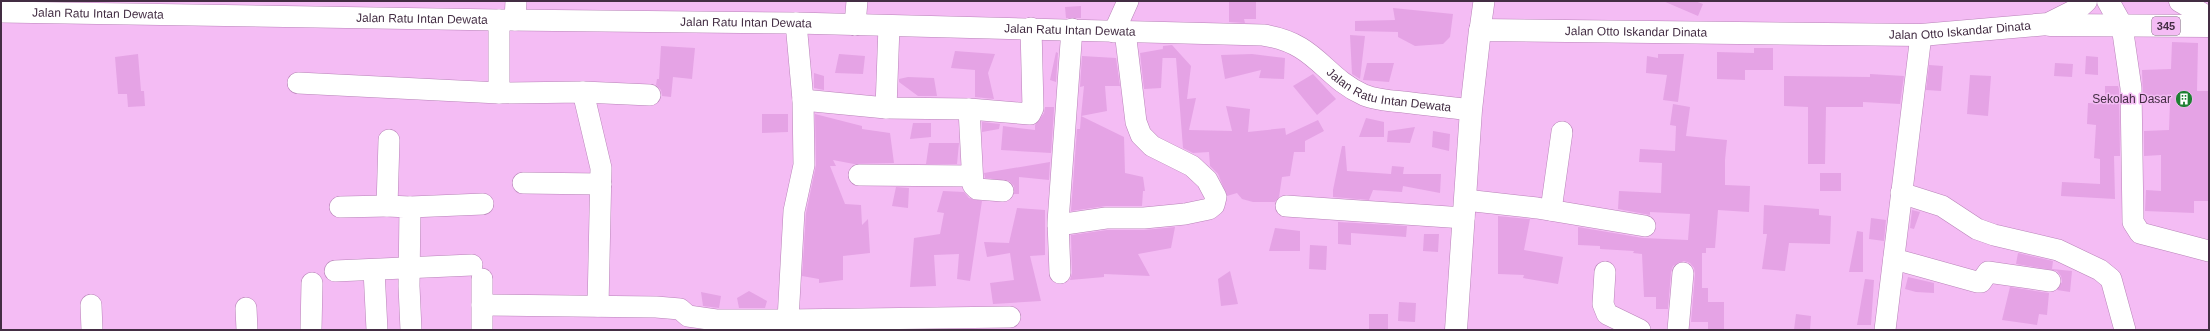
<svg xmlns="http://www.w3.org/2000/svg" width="2210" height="331" viewBox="0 0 2210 331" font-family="Helvetica,sans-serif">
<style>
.building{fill:#e5a3e5}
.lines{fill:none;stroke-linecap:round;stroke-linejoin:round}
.minor-casing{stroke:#b883b8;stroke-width:22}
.major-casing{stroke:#b883b8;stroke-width:23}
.minor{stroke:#fff;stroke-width:21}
.major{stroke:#fff;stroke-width:22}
.labels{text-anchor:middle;stroke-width:3;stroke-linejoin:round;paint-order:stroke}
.shield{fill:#f4bcf4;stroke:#785878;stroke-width:1}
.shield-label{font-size:11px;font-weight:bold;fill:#432d43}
.street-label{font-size:12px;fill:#432d43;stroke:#f4bcf4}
.poi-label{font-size:12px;fill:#432d43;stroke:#f4bcf4;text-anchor:end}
</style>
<rect width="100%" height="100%" fill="#f4bcf4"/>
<path class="building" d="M1229,1H1256V19H1244L1245,23L1229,22Z
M1663,1H1695L1703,4L1698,16Z
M1081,6V18H1066L1065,7Z
M1393,8L1453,14L1450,37L1443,44L1415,46L1398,37V32L1355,31V21L1395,20Z
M1350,35L1365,36L1360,79L1352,74Z
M2172,42L2198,43L2197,91H2209V201H2194V213L2145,211L2146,190L2161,191V155L2144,156V131L2169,130L2170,102L2143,101L2142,70L2171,69Z
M1172,45L1191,66L1187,99L1196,98L1189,130L1232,131L1226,106L1250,109L1248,132L1285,128L1286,135L1318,120L1324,131L1305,141V152H1294L1290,176L1282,177L1279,197L1275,202H1253L1242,199L1237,193L1227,196L1218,174L1210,166L1209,152L1193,153L1183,148L1176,58H1162L1163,46Z
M661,46L695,48L692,79L673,77L671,97L662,96L661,90L656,85L657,79H659Z
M1754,48H1773V70H1745V80L1717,79V52L1754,53Z
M1163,49L1161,88L1144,89L1140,53Z
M955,51L995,54L988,73L994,99L975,97V70L951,68Z
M1056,52L1058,53L1056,82L1050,80Z
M138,54L141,91H144L145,106L128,107L127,94H118L115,57Z
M839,54L865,56L863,74L835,73Z
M1252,54L1285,58L1284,79L1259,78L1261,70L1225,79L1221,55Z
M1658,54H1684L1678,102L1663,100L1667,75L1646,73L1647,56L1658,58Z
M1082,56L1116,58L1120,86H1105L1107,111L1081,116L1084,86L1080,87Z
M2086,56L2098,57V75L2085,74Z
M1367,63H1394L1389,82L1363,80Z
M2055,63L2073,64L2072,77L2054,76Z
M1929,65L1943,66L1941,91L1926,90Z
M814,73L824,76V90L814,88Z
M1313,74L1336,99L1317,115L1293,86Z
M1870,74L1904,76L1900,104L1863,102V107H1826L1825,164H1808V107L1784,106V76L1870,77Z
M1970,75L1991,76L1988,116L1967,114Z
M908,77L934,78L937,96H918L899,82V79Z
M2105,86H2118L2119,89L2120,156H2114L2115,199L2061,196L2062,182L2100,184V159L2094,158L2096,125L2087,124L2088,103L2105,104Z
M1673,104L1690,107L1686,136L1727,140L1725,160V185L1750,186L1749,212L1718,210L1715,248H1706V253H1702V288H1708V302H1724V330H1708V322H1691L1695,274L1694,268L1690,263L1684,261L1673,266L1671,272L1668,309H1656V297H1644L1642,254L1633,253L1634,251L1600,249V246L1578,245V227L1643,238L1688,240L1690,214L1650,212V215L1618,209L1619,191L1661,193L1662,163L1639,162L1640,149L1675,151L1676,126L1670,125Z
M1045,107H1054V110L1051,153L1001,150L1003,126L1035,130V125L1044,113Z
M762,114H788V132L762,133Z
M815,114L862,126V129L890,133L894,163L854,164L833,160L836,166H830L845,204L861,205L862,225L868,219L870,253L843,256V280L819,283V279L802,276L806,213L816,165Z
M1081,116L1124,137L1125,173L1143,177L1145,191H1143L1142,206H1106L1071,211L1077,129H1080Z
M1366,118L1384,122V137H1359Z
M982,122L1000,124L999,129L982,132Z
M913,123H931V137L910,139Z
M1415,127L1410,143L1387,142L1388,131Z
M1433,131L1450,134L1449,151L1432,147Z
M929,143H959L957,164H926Z
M1342,146H1345L1347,171L1391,174L1392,166L1404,167L1403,174H1441L1440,193L1403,186L1402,192L1373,190L1369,200L1333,197V190Z
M1050,162L1049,180L1019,177V194H1014V186L1009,181L985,178L984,173Z
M1820,173H1841V191H1820Z
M896,187L909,188L908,208L892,206Z
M943,191L964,192L969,198L982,201L970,281L957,279L959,254L934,255L936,286L910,287L914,238L940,234L944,213L937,212Z
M1764,205L1819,209V215L1831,216L1830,244L1789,243L1785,271L1762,269L1767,234H1763Z
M1017,208L1045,210V255L1030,256L1041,301L993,304L990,283L1014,280L1010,253L987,257L984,242L1009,243Z
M1912,210L1920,212L1914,229L1910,228Z
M1498,216L1530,219L1524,250L1563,257L1558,284L1523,278L1524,275L1498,274Z
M1871,218L1886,220L1884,241L1869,239Z
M1338,222L1407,226L1406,237L1351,233V245L1338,244Z
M1175,227L1171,248L1138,254L1150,276L1104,274V277L1070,280L1072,273L1071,235L1107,230H1144Z
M1275,228L1300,231V251H1269Z
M1857,231L1863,232V272H1849Z
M1424,234H1439L1438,252L1423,251Z
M1310,245L1327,246L1326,270L1309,269Z
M2018,253L2053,261L2052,269L2072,271L2070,292L2057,290L2062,282L2061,276L2057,271L2016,264Z
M1230,271L1238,304L1221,306L1218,279Z
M1908,277L1934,283V293L1916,292L1905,289Z
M1865,279L1874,280L1871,325H1857Z
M2010,287L2049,293L2047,315L2039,314L2037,325L2002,320Z
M749,291L767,301L765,308H739L737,298Z
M701,292L721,296L719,308L703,306Z
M1399,302L1416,303L1415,322L1398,321Z
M1369,314H1388V330H1369Z
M1796,314L1811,316L1810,330H1794Z"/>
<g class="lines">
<defs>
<g id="minor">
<path id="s1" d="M1,12L499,20L796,23L1263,35C1317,43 1322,76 1364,95C1376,100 1391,101 1403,102C1426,105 1448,107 1471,110"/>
<path d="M515,20L516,1"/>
<path d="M855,25L857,1"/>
<path d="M2122,26L2131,88L2133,222L2140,233L2209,251"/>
<path d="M1480,30L1484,1"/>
<path d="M1114,32L1128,1"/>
<path d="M298,83L499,93V20"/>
<path d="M583,92L601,168L598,306"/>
<path d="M499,93L583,92L650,95"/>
<path d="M803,100L886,108L969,109L1030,114L1033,108L1031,28"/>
<path d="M886,108L889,26"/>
<path d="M969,109L973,185L977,189L1003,191"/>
<path d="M389,140L387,206L410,207L409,286L411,330"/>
<path d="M859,175L972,176"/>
<path d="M523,183L601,184"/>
<path d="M1901,193L1942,206L1977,229L1994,235L2058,250L2100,270L2111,279L2125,330"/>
<path d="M1465,200L1537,208L1645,226"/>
<path d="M1286,206L1464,218"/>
<path d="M340,207L387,206"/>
<path d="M410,207L483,204"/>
<path d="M1551,210L1562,132"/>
<path d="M1058,225L1106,218H1144L1185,214L1209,209L1214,205L1216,197L1207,180L1192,166L1152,146L1141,135L1136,122L1125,31"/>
<path d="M1894,259L1977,282H1981L1988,272L2050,281"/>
<path d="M374,270L377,330"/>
<path d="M335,271L472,265"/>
<path d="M1605,272L1603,304L1607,314L1640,330"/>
<path d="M1060,273L1058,222L1072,29"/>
<path d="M91,305L92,330"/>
<path d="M482,305L656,307L680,309L688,316L716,320H788L794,211L804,165L803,100L796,23"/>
<path d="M246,308L247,330"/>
<path d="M311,330L312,283"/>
<path d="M482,330V279"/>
<path d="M787,330L788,320L1010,317"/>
<path d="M1678,330L1683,273"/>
<path d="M1885,330L1921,35"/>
</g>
<g id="major">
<path d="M2108,1L2122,26"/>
<path d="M2180,1L2209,18"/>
<path d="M2050,25L2209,26"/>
<path id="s2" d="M1456,330L1471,110L1480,30L1921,35L2048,24L2076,10L2086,1"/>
</g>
</defs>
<use href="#minor" class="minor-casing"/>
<use href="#major" class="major-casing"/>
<use href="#minor" class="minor"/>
<use href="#major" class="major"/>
</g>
<defs>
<symbol id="building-disc" viewBox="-11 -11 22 22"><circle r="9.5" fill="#1d7f32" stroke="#f4bcf4"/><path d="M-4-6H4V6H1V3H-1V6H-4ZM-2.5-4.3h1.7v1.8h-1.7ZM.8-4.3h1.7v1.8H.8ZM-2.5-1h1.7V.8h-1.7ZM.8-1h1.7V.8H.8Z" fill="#fff"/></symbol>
</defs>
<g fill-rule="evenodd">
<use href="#building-disc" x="2174" y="89" width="20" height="20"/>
</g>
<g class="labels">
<rect class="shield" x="2152" y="17" width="28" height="18" rx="3"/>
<g class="shield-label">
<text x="2166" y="30">345</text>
</g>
<g class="street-label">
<text dy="4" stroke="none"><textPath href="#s1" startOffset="97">Jalan Ratu Intan Dewata</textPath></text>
<text dy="4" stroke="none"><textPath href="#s1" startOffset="421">Jalan Ratu Intan Dewata</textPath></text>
<text dy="4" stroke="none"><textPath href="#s1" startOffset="745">Jalan Ratu Intan Dewata</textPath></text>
<text dy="4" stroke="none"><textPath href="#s1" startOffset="1069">Jalan Ratu Intan Dewata</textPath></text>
<text dy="4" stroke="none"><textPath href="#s2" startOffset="781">Jalan Otto Iskandar Dinata</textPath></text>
<text dy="4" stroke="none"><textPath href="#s2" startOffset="457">Jalan Otto Iskandar Dinata</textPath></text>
<text dy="4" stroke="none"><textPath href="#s1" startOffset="1404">Jalan Ratu Intan Dewata</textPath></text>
</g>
<g class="poi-label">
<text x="2171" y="103">Sekolah Dasar</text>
</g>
</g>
<rect width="2210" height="331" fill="none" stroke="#432d43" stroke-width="4"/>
</svg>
